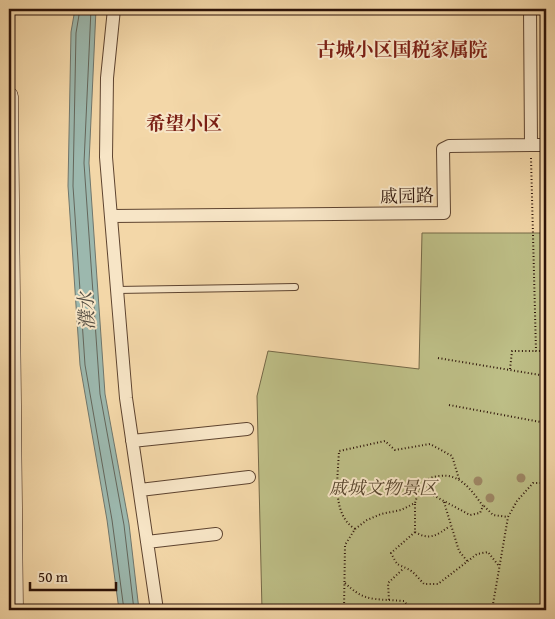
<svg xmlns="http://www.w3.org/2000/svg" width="555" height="619" viewBox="0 0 555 619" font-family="'Gentium Book Plus','Noto Serif SC',serif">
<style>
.green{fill:#bdbe86;stroke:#756847}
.water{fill:#9cb8ae;stroke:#70766c}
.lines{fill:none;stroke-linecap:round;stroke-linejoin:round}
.shore{stroke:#64665b;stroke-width:1}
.lane-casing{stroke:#5e4430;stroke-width:8}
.street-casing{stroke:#5e4430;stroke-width:14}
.secondary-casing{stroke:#2d1308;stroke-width:19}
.path{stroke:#2d1308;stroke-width:2;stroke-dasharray:1 2.5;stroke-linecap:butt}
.lane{stroke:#f7e5c6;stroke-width:6}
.street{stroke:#f7e5c6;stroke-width:12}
.secondary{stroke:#f7e5c6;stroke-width:18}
.tree{fill:#9e8765}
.labels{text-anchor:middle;stroke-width:4;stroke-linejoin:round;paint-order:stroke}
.street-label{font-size:18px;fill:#2d1308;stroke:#f7e5c6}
.park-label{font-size:18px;font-style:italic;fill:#58462e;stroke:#f7e5c6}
.neighbourhood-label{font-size:19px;font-weight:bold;fill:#7a1f14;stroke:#f7e5c6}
.water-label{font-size:19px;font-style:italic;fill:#544d42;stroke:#f7e5c6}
</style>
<rect width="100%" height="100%" fill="#f3d7a8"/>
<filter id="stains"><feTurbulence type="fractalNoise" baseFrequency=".004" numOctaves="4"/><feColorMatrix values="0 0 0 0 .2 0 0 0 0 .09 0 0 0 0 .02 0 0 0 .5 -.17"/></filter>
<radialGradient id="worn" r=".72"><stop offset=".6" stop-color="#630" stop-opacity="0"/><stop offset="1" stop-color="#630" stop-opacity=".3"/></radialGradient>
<path class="green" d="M422,233H546V610H262L257,396L268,351L419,369Z"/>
<path class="water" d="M75,9H96L89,163L105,394L129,524L139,610H119L107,520L80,365L68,186L71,32Z"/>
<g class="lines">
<path class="shore" d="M80,9L76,33L73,186L85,365L112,520L124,610
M91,9L84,163L100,394L124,525L134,610"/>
<defs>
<path id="lane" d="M117,290L295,287"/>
<path id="street" d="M114,9L107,78L106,157L126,398L157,610
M531,145H546
M112,216L444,213L443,149L449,146L531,145L530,9
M132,441L247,429
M140,490L249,477
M147,542L216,534"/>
<path id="secondary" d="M9,96L14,610"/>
</defs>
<use href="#lane" class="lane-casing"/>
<use href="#street" class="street-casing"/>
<use href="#secondary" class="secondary-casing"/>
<path class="path" d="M531,158L536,351H546
M438,358L546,376
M510,369L512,351H536
M449,405L546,423
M444,502L459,551L468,562
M415,504V532C430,541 437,535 450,526
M484,506L493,515L508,517
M355,529C331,514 338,476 339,451L385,441L395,450L430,444L452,456L459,479
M415,532L391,553C398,566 395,563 408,569C413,571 420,580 424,584H438L477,554L488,552L499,566
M345,583C361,598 368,599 389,600L388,583L403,569
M389,600L404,601L411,610
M344,610L345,545L355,529L367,520L381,514L401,510L415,503C417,497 419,489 422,484C426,479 434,476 440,476C460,473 472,491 483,506L480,513L470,515L429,493L423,483
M492,610L508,517L517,501L533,483H546"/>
<use href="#lane" class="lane"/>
<use href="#street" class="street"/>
<use href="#secondary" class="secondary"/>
</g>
<g class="tree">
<circle cx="521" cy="478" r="4.5"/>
<circle cx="478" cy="481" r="4.5"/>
<circle cx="490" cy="498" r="4.5"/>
</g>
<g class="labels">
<g class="street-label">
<text transform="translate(407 196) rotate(-1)" y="6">戚园路</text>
</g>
<g class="park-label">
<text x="383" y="494">戚城文物景区</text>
</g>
<g class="neighbourhood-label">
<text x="402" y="56">古城小区国税家属院</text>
<text x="184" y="130">希望小区</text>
</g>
<g class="water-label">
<text transform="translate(86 311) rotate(-93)" y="7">濮水</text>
</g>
</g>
<rect width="555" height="619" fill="none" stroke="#f3d7a8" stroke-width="30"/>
<rect x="10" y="10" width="535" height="599" fill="none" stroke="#2d1308" stroke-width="2.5"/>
<rect x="15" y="15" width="525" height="589" fill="none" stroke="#2d1308"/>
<path d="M30 582v8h86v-8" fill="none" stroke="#2d1308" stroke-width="2.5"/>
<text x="38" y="582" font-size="15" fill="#2d1308" stroke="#f7e5c6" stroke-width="4" paint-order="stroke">50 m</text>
<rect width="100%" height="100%" filter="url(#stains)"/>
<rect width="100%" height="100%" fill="url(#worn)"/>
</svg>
